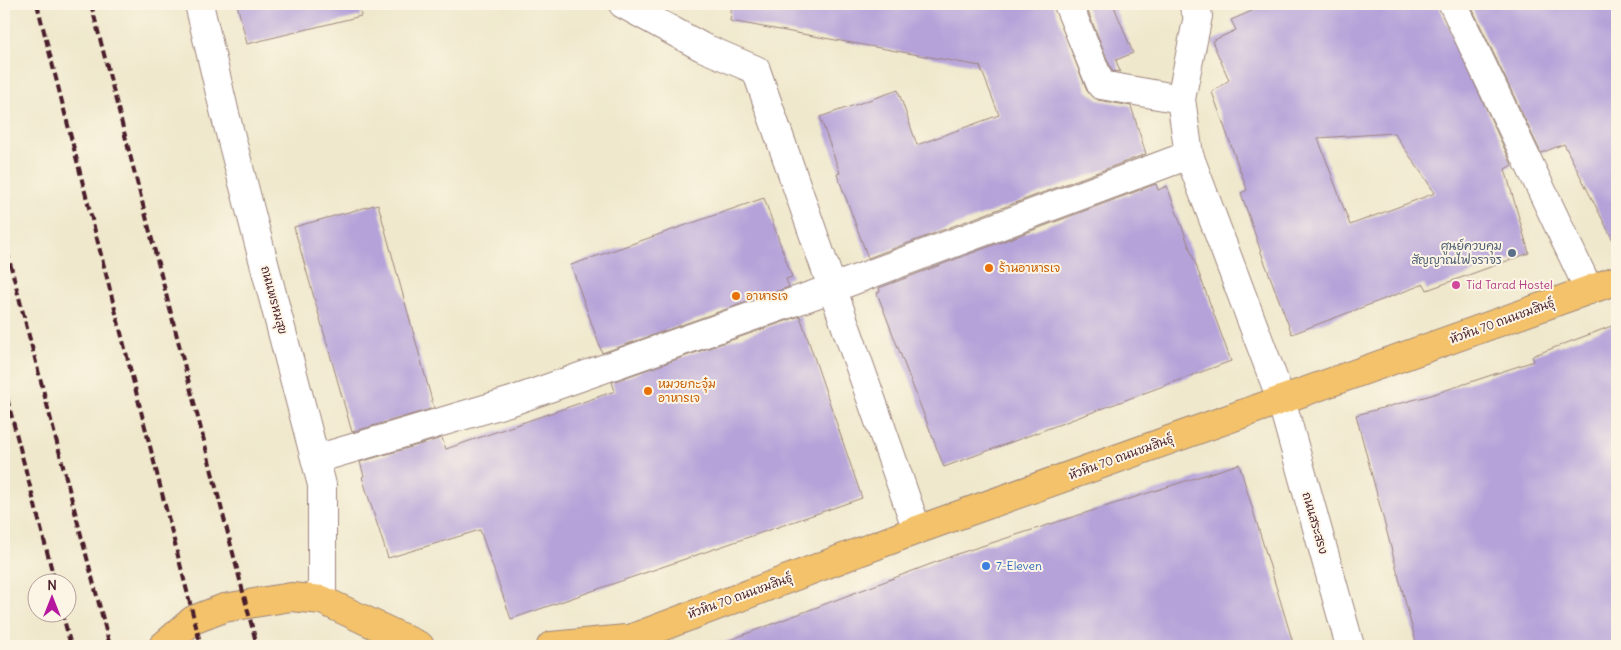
<svg xmlns="http://www.w3.org/2000/svg" width="1621" height="650" viewBox="0 0 1621 650" font-family="Delius,'Playpen Sans Thai',sans-serif">
<style>
.building{fill:#b5a2d9;fill-rule:evenodd}
.lines{fill:none;stroke-linecap:round;stroke-linejoin:round}
.minor-casing{stroke:#9c847c;stroke-width:30}
.major-casing{stroke:#9c847c;stroke-width:30}
.minor{stroke:#fff;stroke-width:28}
.major{stroke:#f3c26a;stroke-width:28}
.rail{stroke:#4a1f2b;stroke-width:4;stroke-dasharray:8 4;stroke-linecap:butt}
.service-dot{fill:#5c6f8a;stroke:#fcf5e5;stroke-width:2}
.food-dot{fill:#e8710a;stroke:#fcf5e5;stroke-width:2}
.hotel-dot{fill:#d1479c;stroke:#fcf5e5;stroke-width:2}
.shop-dot{fill:#3f7fe0;stroke:#fcf5e5;stroke-width:2}
.labels{text-anchor:middle;stroke-width:4;stroke-linejoin:round;paint-order:stroke}
.service-label{font-size:12px;fill:#4e5e75;stroke:#fcf5e5;text-anchor:end}
.food-label{font-size:12px;fill:#c56008;stroke:#fcf5e5;text-anchor:start}
.hotel-label{font-size:12px;fill:#b23c85;stroke:#fcf5e5;text-anchor:start}
.street-label{font-size:12px;fill:#4a1f2b;stroke:#fcf5e5}
.shop-label{font-size:12px;fill:#366cbe;stroke:#fcf5e5;text-anchor:start}
</style>
<rect width="100%" height="100%" fill="#fcf5e5"/>
<filter id="ink" filterUnits="userSpaceOnUse"><feTurbulence type="fractalNoise" baseFrequency=".02" numOctaves="2"/><feDisplacementMap in="SourceGraphic" scale="10" xChannelSelector="R" yChannelSelector="G"/><feConvolveMatrix kernelMatrix="1 2 1 2 8 2 1 2 1" color-interpolation-filters="sRGB"/></filter>
<filter id="wash" filterUnits="userSpaceOnUse"><feTurbulence type="fractalNoise" baseFrequency=".0096" numOctaves="4" result="noise"/><feDisplacementMap in="SourceGraphic" scale="20" xChannelSelector="R" yChannelSelector="G"/><feGaussianBlur stdDeviation="1.12" result="paint"/><feColorMatrix in="noise" values="0 0 0 0 0 0 0 0 0 0 0 0 0 0 0 0 0 1.4 0 .05"/><feComposite in="paint" operator="in"/></filter>
<g filter="url(#wash)">
<rect width="100%" height="100%" fill="#efe8cc"/>
<g id="blocks">
<path class="building" d="M237,4H359L361,16L247,44Z
M732,4H1053L1087,91L1098,100L1131,106L1146,154L868,258L837,174L840,173L820,117L898,90L917,145L999,115L980,66L730,21Z
M1085,4H1113L1133,53L1116,60L1120,72L1112,71Z
M1268,4H1438L1512,165L1505,169L1529,253L1427,290L1424,284L1292,334L1263,258L1241,193L1247,190L1212,92L1229,80L1212,41L1236,30L1231,20ZM1394,133L1435,193L1350,225L1318,138Z
M1470,4H1617V248L1564,144L1541,153Z
M1156,184L1158,190L1167,186L1231,361L944,467L877,293L880,292L879,288Z
M764,198L792,277L786,279L789,287L602,353L571,265Z
M378,204L434,408L352,432L294,227Z
M800,316L862,498L511,619L480,530L388,558L362,477L364,476L360,462L442,438L446,449L615,391L612,382Z
M1617,324V646H1417L1356,415L1428,396L1534,361L1532,356Z
M1239,464L1294,646H722V643L960,553Z"/>
</g>
</g>
<g filter="url(#ink)">
<use href="#blocks" fill-opacity="0" stroke="#9c847c" stroke-width="1"/>
<g class="lines">
<defs>
<path id="minor" d="M199,4L225,114L322,485V600
M623,4L702,47L756,70L917,530
M1068,4L1101,85L1181,99
M1193,4L1198,16L1181,99L1189,155L1281,399L1350,646
M1453,4L1589,290
M316,459L512,401L833,288L1189,155"/>
<path id="major" d="M163,646L193,620L224,608L291,597L322,600L420,646
M551,646L626,639
M611,646L917,530L1617,280"/>
</defs>
<use href="#minor" class="minor-casing"/>
<use href="#major" class="major-casing"/>
<use href="#minor" class="minor"/>
<use href="#major" class="major"/>
<path class="rail" d="M37,4L201,646
M91,4L257,646
M4,240L110,646
M4,387L55,582
M62,612L71,646"/>
</g>
</g>
<circle class="service-dot" cx="1512" cy="253" r="5"/>
<g class="food-dot">
<circle cx="989" cy="268" r="5"/>
<circle cx="736" cy="296" r="5"/>
<circle cx="648" cy="391" r="5"/>
</g>
<circle class="hotel-dot" cx="1456" cy="285" r="5"/>
<circle class="shop-dot" cx="986" cy="566" r="5"/>
<g class="labels">
<g class="service-label">
<text x="1502" y="250">ศูนย์ควบคุม<tspan x="1502" dy="14">สัญญาณไฟจราจร</tspan></text>
</g>
<g class="food-label">
<text x="999" y="272">ร้านอาหารเจ</text>
<text x="746" y="300">อาหารเจ</text>
<text x="658" y="388">หมวยกะจุ๋ม<tspan x="658" dy="14">อาหารเจ</tspan></text>
</g>
<g class="hotel-label">
<text x="1466" y="289">Tid Tarad Hostel</text>
</g>
<g class="street-label">
<text transform="translate(274 300) rotate(75)" y="4">ถนนพรหมสุข</text>
<text transform="translate(1502 321) rotate(-20)" y="4">หัวหิน 70 ถนนชมสินธุ์</text>
<text transform="translate(1121 457) rotate(-20)" y="4">หัวหิน 70 ถนนชมสินธุ์</text>
<text transform="translate(1315 523) rotate(74)" y="4">ถนนสระสรง</text>
<text transform="translate(740 596) rotate(-20)" y="4">หัวหิน 70 ถนนชมสินธุ์</text>
</g>
<g class="shop-label">
<text x="996" y="570">7-Eleven</text>
</g>
</g>
<rect width="1621" height="650" fill="none" stroke="#fcf5e5" stroke-width="20"/>
<g transform="translate(52 598)"><circle r="24" fill="#fcf5e5" stroke="#b59f9b"/>
<path d="M0-4L9 19L0 12L-9 19Z" fill="#b5179e"/>
<text y="-8" font-size="14" font-weight="bold" text-anchor="middle" fill="#4a1f2b">N</text>
</g>
</svg>
